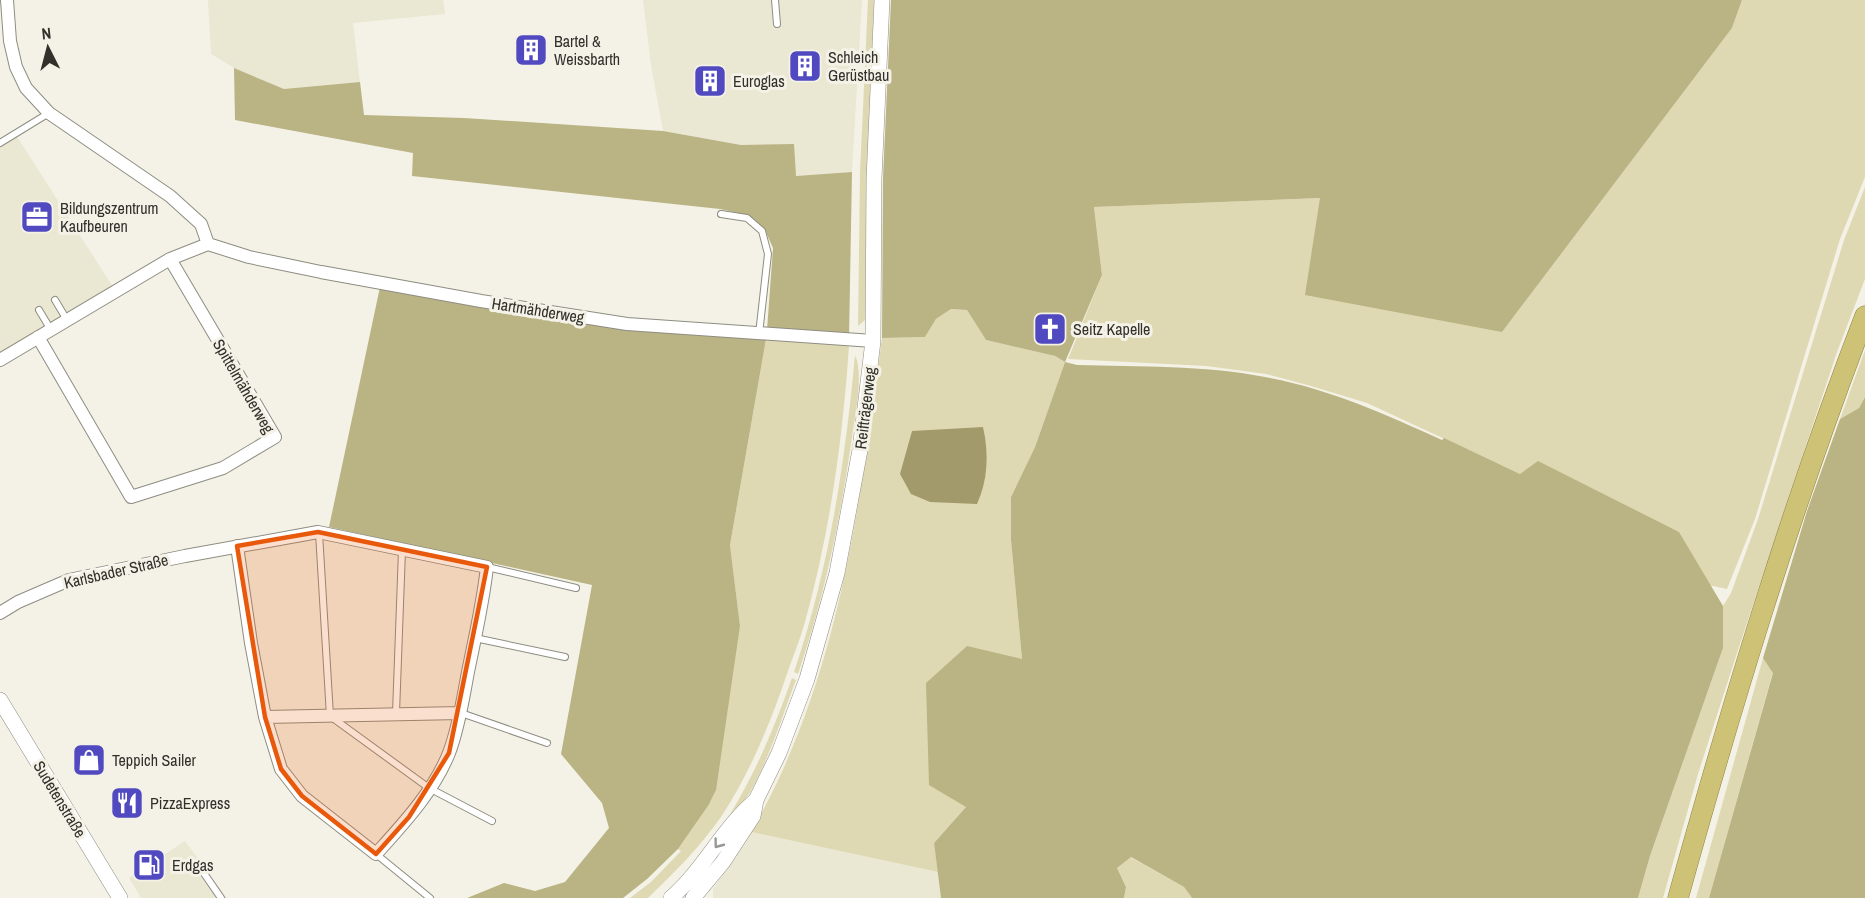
<svg xmlns="http://www.w3.org/2000/svg" width="1865" height="898" viewBox="0 0 1865 898" font-family="'Archivo Narrow',sans-serif">
<style>
.built{fill:#eae7d3}
.green{fill:#dfd9b3}
.forest{fill:#bab383}
.water{fill:#a29a6b}
.lines{fill:none;stroke-linecap:round;stroke-linejoin:round}
.service-casing{stroke:#8e8d82;stroke-width:8}
.minor-casing{stroke:#8e8d82;stroke-width:14}
.tertiary-casing{stroke:#8e8d82;stroke-width:16}
.trunk-casing{stroke:#8f8445;stroke-width:21}
.service{stroke:#fff;stroke-width:6}
.minor{stroke:#fff;stroke-width:12}
.tertiary{stroke:#fff;stroke-width:15}
.trunk{stroke:#cec276;stroke-width:20}
.oneway{stroke:#989895}
.marked{fill:#e8590c;fill-opacity:0.2;stroke:#e8590c;stroke-width:4.5;stroke-linejoin:round}
.labels{text-anchor:middle;stroke-width:6;stroke-linejoin:round;paint-order:stroke}
.poi-label{font-size:16px;fill:#31302b;stroke:#f4f2e6;text-anchor:start}
.street-label{font-size:16px;fill:#31302b;stroke:#f4f2e6}
</style>
<rect width="100%" height="100%" fill="#f4f2e6"/>
<path class="built" d="M208,0H443L445,14L353,23L360,82L284,89L234,68L211,54Z
M643,0H862L852,172L795,176L793,144L741,145L663,131L651,65Z
M16,135L113,287L0,356V145Z
M751,832L938,872L941,898H713V889Z
M185,841L227,898H141L129,878Z"/>
<path class="green" d="M868,0H874L867,173L865,320L858,326L860,172Z
M1742,0H1865V177L1840,239L1755,519L1727,589L1708,585L1679,532L1520,474L1367,403L1311,386L1266,374L1206,366L1068,359L1102,275L1094,207L1321,198L1502,332L1732,28Z
M1865,187V279L1837,352L1737,653L1698,774L1663,898H1638L1650,856L1723,648V606L1731,593L1758,519L1844,240Z
M951,309L967,310L986,340L1055,356L1065,362L1035,447L1011,497V540L1022,659L966,807L934,843L938,872L751,832C839,679 859,510 882,338L925,337L936,319Z
M766,339L849,345C843,438 830,532 805,622C800,640 793,656 787,674C770,724 750,773 721,817C700,847 674,873 648,898H630L651,882L681,851L678,849L708,806L740,626L730,545Z
M1865,350V397L1859,408L1840,419Z
M855,355C864,375 855,415 852,437C840,520 825,595 798,674L794,672C829,569 845,463 855,355Z
M1763,658L1773,672L1709,898H1696Z
M792,678L796,680C780,721 759,797 724,824C754,777 773,731 792,678Z
M1130,857L1184,887L1192,898H1124L1126,887L1117,868Z"/>
<path class="forest" d="M891,0H1742L1732,28L1502,332L1305,295L1320,198L1094,207L1102,275L1065,362L1077,365C1139,367 1203,365 1265,377C1327,388 1385,414 1442,440L1444,438L1520,474L1538,461L1679,532L1723,606V648L1650,856L1638,898H1192L1184,887L1131,857L1117,868L1126,887L1124,898H941L934,843L966,807L929,785L926,683L967,646L1022,659L1011,540V497L1035,447L1065,362L1055,356L986,340L967,310L951,309L936,319L925,337L882,338L883,178Z
M234,68L284,89L360,82L364,115L464,118L663,131L741,145L794,144L796,176L852,172L849,338L767,330L773,248L765,230L747,215L720,209L412,176L413,153L235,120Z
M380,287L766,339L730,545L740,626L716,790L708,806L678,849L647,879L623,898H467L504,883L535,891L565,882L609,828L602,803L561,754L592,585L329,527Z
M1865,397V898H1709L1773,673L1763,658L1807,511L1840,419L1859,408Z"/>
<path class="water" d="M983,427C989,453 988,480 977,504L930,502L911,494L900,474L912,431Z"/>
<g class="lines">
<defs>
<path id="service" d="M775,0L777,24
M0,143L49,113
M721,214L747,218L762,231L768,254L759,334
M55,300L67,320
M39,310L51,330
M319,533L330,716L429,788L492,821
M487,567L576,588
M475,638L565,657
M396,713L402,550
M461,713L547,743
M376,854L430,898
M201,869L221,898"/>
<path id="minor" d="M7,0L10,41L16,67L26,88L49,113L170,196L201,224L208,244
M38,337L131,497L223,468L275,437L170,259
M0,360L170,259L208,244L249,257L321,272L481,301L627,324L873,341
M237,546L251,643L265,717L460,713
M0,613L18,602L69,580L185,556L318,532L487,567C483,603 475,637 468,672C463,698 459,727 449,753C434,791 403,824 376,854L302,796L281,769L265,717"/>
<path id="tertiary" d="M0,700L120,898
M671,898C704,869 723,828 756,800
M693,898L723,862L753,816L756,800L779,753L807,679L837,573L860,450L873,341L874,179L882,0"/>
<path id="trunk" d="M1678,898C1732,704 1792,505 1865,316"/>
</defs>
<use href="#service" class="service-casing"/>
<use href="#minor" class="minor-casing"/>
<use href="#tertiary" class="tertiary-casing"/>
<use href="#trunk" class="trunk-casing"/>
<use href="#service" class="service"/>
<use href="#minor" class="minor"/>
<use href="#tertiary" class="tertiary"/>
<use href="#trunk" class="trunk"/>
</g>
<defs><path id="oneway-chevron" d="M-2-3.5L2.5 0L-2 3.5" fill="none" stroke-width="1.6" stroke-linecap="round" stroke-linejoin="round" transform="scale(1.5)"/></defs>
<use class="oneway" href="#oneway-chevron" transform="translate(718 844) rotate(127)"/>
<path class="marked" d="M318,532L487,567L449,753L409,817L376,854L302,796L281,769L265,717L237,546Z"/>
<defs>
<symbol id="building-square" viewBox="-11 -11 22 22"><rect x="-9" y="-9" width="18" height="18" rx="4" fill="#5149c0" stroke="#f4f2e6"/><path d="M-4-6H4V6H1V3H-1V6H-4ZM-2.5-4.3h1.7v1.8h-1.7ZM.8-4.3h1.7v1.8H.8ZM-2.5-1h1.7V.8h-1.7ZM.8-1h1.7V.8H.8Z" fill="#fff"/></symbol>
<symbol id="office-square" viewBox="-11 -11 22 22"><rect x="-9" y="-9" width="18" height="18" rx="4" fill="#5149c0" stroke="#f4f2e6"/><path d="M-6-3h4V-5.5h4V-3h4V5H-6ZM-1-4.5V-3h2v-1.5ZM-6 0V1H6V0Z" fill="#fff"/></symbol>
<symbol id="church-square" viewBox="-11 -11 22 22"><rect x="-9" y="-9" width="18" height="18" rx="4" fill="#5149c0" stroke="#f4f2e6"/><path d="M-1.2-6h2.4v3.5h3.3v2.4h-3.3V6h-2.4V-.1h-3.3v-2.4h3.3Z" fill="#fff"/></symbol>
<symbol id="shop-square" viewBox="-11 -11 22 22"><rect x="-9" y="-9" width="18" height="18" rx="4" fill="#5149c0" stroke="#f4f2e6"/><path d="M-5-2.5h2.3a2.7 3.5 0 0 1 5.4 0H5L5.5 6h-11ZM-1.5-2.5h3a1.5 2.3 0 0 0-3 0Z" fill="#fff"/></symbol>
<symbol id="restaurant-square" viewBox="-11 -11 22 22"><rect x="-9" y="-9" width="18" height="18" rx="4" fill="#5149c0" stroke="#f4f2e6"/><path d="M-5-6h1v4h1v-4h1v4h1v-4h1v5L-1.5 .5V6h-2V.5L-5-1ZM5-6V6H3V1.5H1.5Q1.5-4 5-6Z" fill="#fff"/></symbol>
<symbol id="fuel-square" viewBox="-11 -11 22 22"><rect x="-9" y="-9" width="18" height="18" rx="4" fill="#5149c0" stroke="#f4f2e6"/><path d="M-5.5-6h7V0h2V4h1.3V-2.5L3-4.5l.8-.8L6-3V5H2.5V1h-1V6h-7ZM-4.2-4.7v3.2H.2V-4.7Z" fill="#fff"/></symbol>
</defs>
<g fill-rule="evenodd">
<use href="#building-square" x="512" y="31" width="38" height="38"/>
<use href="#building-square" x="786" y="47" width="38" height="38"/>
<use href="#building-square" x="691" y="62" width="38" height="38"/>
<use href="#office-square" x="18" y="198" width="38" height="38"/>
<use href="#church-square" x="1031" y="310" width="38" height="38"/>
<use href="#shop-square" x="70" y="741" width="38" height="38"/>
<use href="#restaurant-square" x="108" y="784" width="38" height="38"/>
<use href="#fuel-square" x="130" y="846" width="38" height="38"/>
</g>
<g class="labels">
<g class="poi-label">
<text x="554" y="47">Bartel &amp;<tspan x="554" dy="18">Weissbarth</tspan></text>
<text x="828" y="63">Schleich<tspan x="828" dy="18">Gerüstbau</tspan></text>
<text x="733" y="87">Euroglas</text>
<text x="60" y="214">Bildungszentrum<tspan x="60" dy="18">Kaufbeuren</tspan></text>
<text x="1073" y="335">Seitz Kapelle</text>
<text x="112" y="766">Teppich Sailer</text>
<text x="150" y="809">PizzaExpress</text>
<text x="172" y="871">Erdgas</text>
</g>
<g class="street-label">
<text transform="translate(538 310) rotate(9)" y="6">Hartmähderweg</text>
<text transform="translate(244 386) rotate(60)" y="6">Spittelmähderweg</text>
<text transform="translate(865 408) rotate(-83)" y="6">Reifträgerweg</text>
<text transform="translate(116 571) rotate(-13)" y="6">Karlsbader Straße</text>
<text transform="translate(60 799) rotate(59)" y="6">Sudetenstraße</text>
</g>
</g>
<g transform="translate(48 48) rotate(354)" stroke="#f4f2e6" stroke-width="4.5" paint-order="stroke">
<path d="M0-4.5L10 22L0 15L-10 22Z" fill="#31302b"/>
<text y="-9" font-size="16" font-weight="bold" text-anchor="middle" fill="#31302b">N</text>
</g>
</svg>
